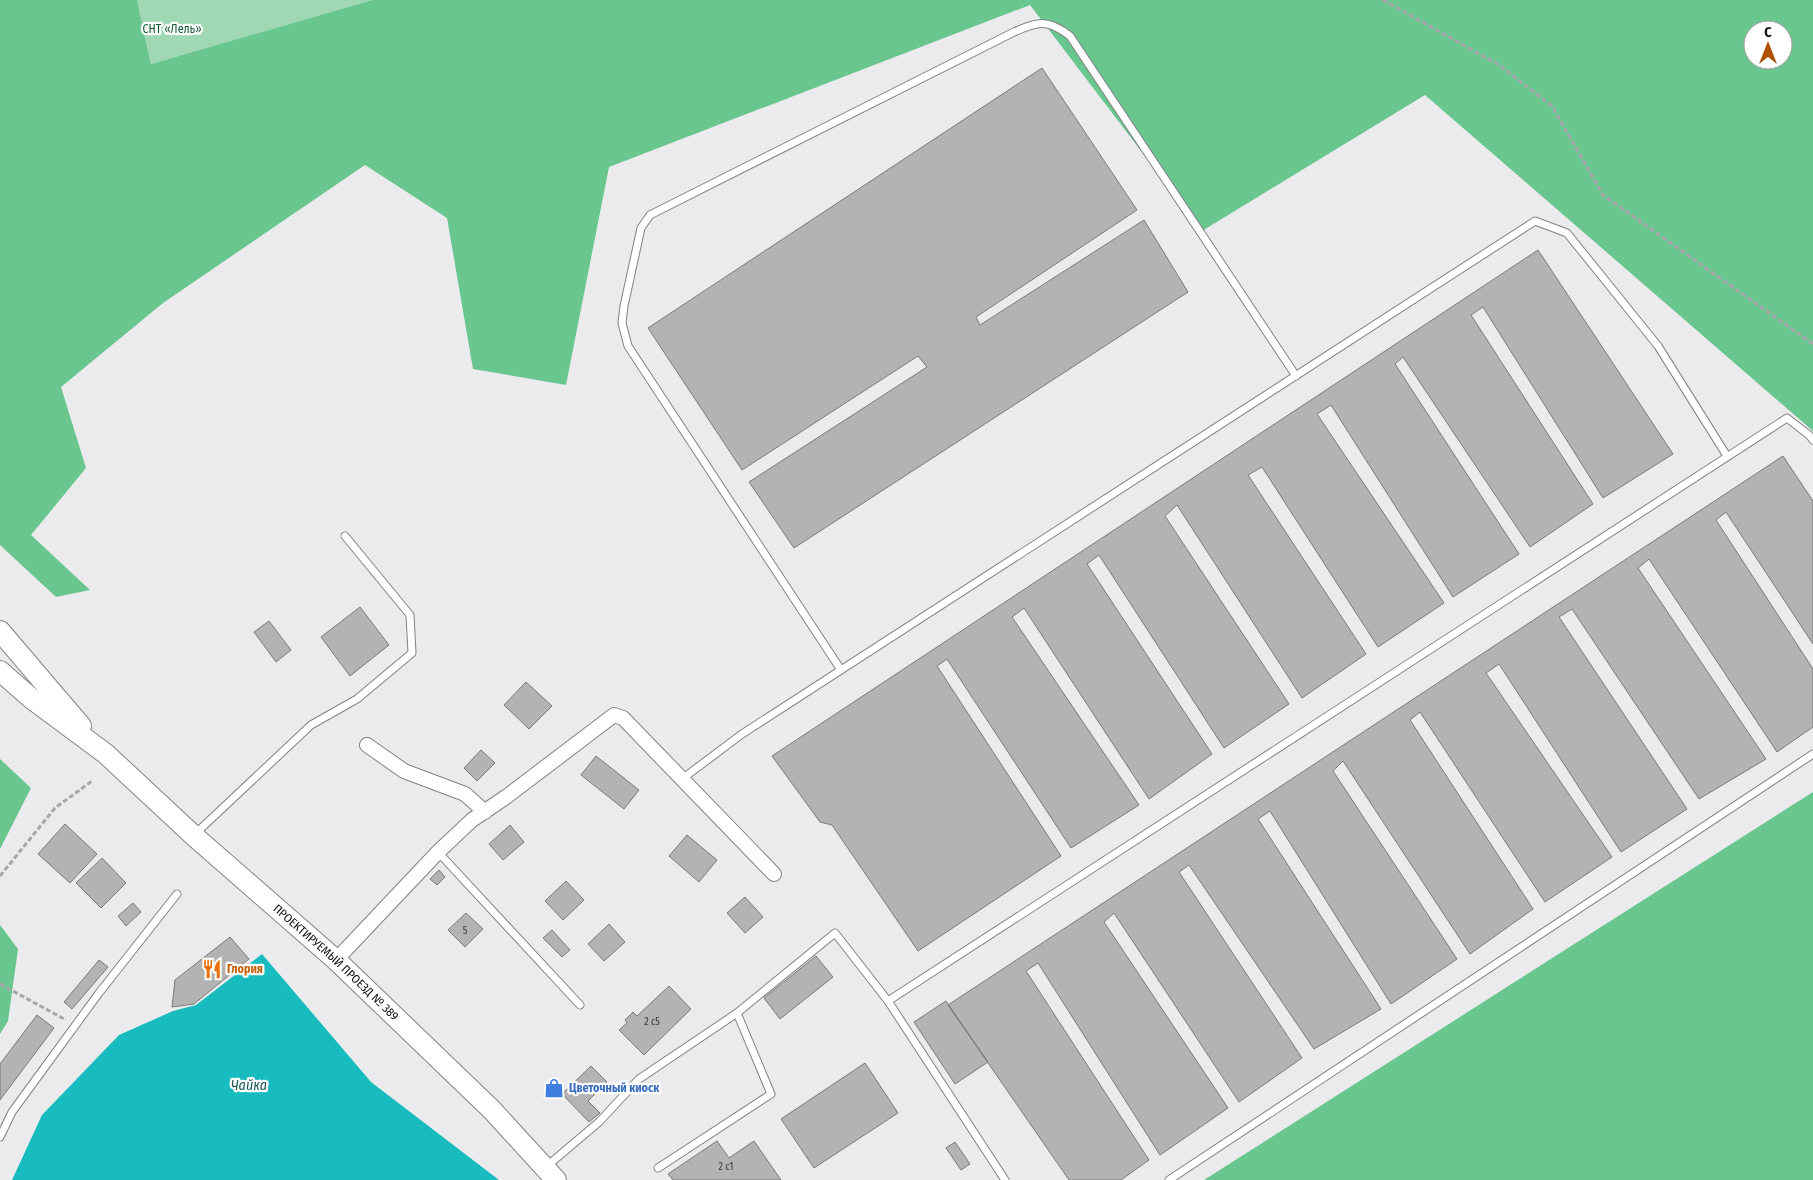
<svg xmlns="http://www.w3.org/2000/svg" width="1813" height="1180" viewBox="0 0 1813 1180" font-family="'Fira Sans Condensed',sans-serif">
<style>
.green{fill:#9fd8b3}
.forest{fill:#69c68f;fill-rule:evenodd}
.water{fill:#18bcbf}
.building{fill:#b4b3b4;stroke:#7b797a}
.lines{fill:none;stroke-linecap:round;stroke-linejoin:round}
.lane-casing{stroke:#828283;stroke-width:9}
.street-casing{stroke:#828283;stroke-width:16}
.secondary-casing{stroke:#828283;stroke-width:22}
.path{stroke:#a7a7a9;stroke-width:3;stroke-dasharray:5 2.5;stroke-linecap:butt}
.lane{stroke:#fff;stroke-width:7}
.street{stroke:#fff;stroke-width:14}
.secondary{stroke:#fff;stroke-width:20}
.labels{text-anchor:middle;stroke-width:4.5;stroke-linejoin:round;paint-order:stroke}
.number-label{font-size:10px;fill:#3a3a3a}
.park-label{font-size:12px;fill:#155a37;stroke:#fff}
.street-label{font-size:12px;fill:#111112;stroke:#fff}
.food-label{font-size:12px;font-weight:bold;fill:#c56008;stroke:#fff;text-anchor:start}
.shop-label{font-size:12px;font-weight:bold;fill:#366cbe;stroke:#fff;text-anchor:start}
.water-label{font-size:14px;font-style:italic;fill:#1a5656;stroke:#fff}
</style>
<rect width="100%" height="100%" fill="#ebebed"/>
<path class="green" d="M137,0H372L151,64Z"/>
<path class="forest" d="M0,0H137L151,64L372,0H1813V431L1425,95L1202,231L1030,5L609,167L566,385L473,369L447,218L365,165L163,303L61,387L86,468L31,535L90,590L56,597L0,545ZM1753,30H1783V60H1753Z
M0,759L31,788L0,849Z
M1813,792V1180H1204Z
M0,925L18,949L8,1021L0,1034Z"/>
<path class="water" d="M262,954L371,1082L499,1180H12L42,1115L119,1035L173,1011L196,1005Z"/>
<path class="building" d="M1042,68L1137,210L976,317L980,325L1144,220L1188,292L794,548L749,482L927,367L918,356L742,470L648,328Z
M1538,250L1673,454L1603,498L1483,307L1471,315L1593,504L1530,547L1403,357L1395,364L1519,554L1453,597L1331,405L1317,414L1444,603L1378,647L1262,467L1248,475L1366,654L1302,698L1177,505L1165,516L1289,704L1224,748L1099,555L1087,564L1212,754L1149,799L1024,608L1012,617L1139,805L1071,848L947,659L937,666L1061,856L918,951L832,825L820,822L772,756Z
M1783,456L1813,501V644L1726,512L1716,520L1813,669V727L1777,752L1649,559L1638,568L1766,759L1699,799L1572,609L1559,617L1687,809L1621,852L1499,664L1486,673L1612,857L1545,902L1420,712L1410,720L1533,909L1470,954L1343,761L1333,771L1457,959L1391,1004L1270,811L1258,819L1381,1009L1314,1049L1189,865L1179,872L1302,1058L1239,1102L1114,913L1104,922L1228,1108L1160,1155L1038,963L1026,971L1149,1160L1121,1180H1069L948,1005Z
M360,607L389,645L350,676L321,637Z
M269,621L291,650L276,662L254,632Z
M526,682L552,706L529,729L504,705Z
M481,750L495,763L477,781L464,768Z
M596,756L639,790L624,809L581,775Z
M65,824L97,854L70,883L38,854Z
M510,825L524,842L503,860L489,844Z
M687,835L717,860L699,882L669,856Z
M102,858L126,883L101,908L76,883Z
M439,870L445,877L437,885L430,879Z
M566,881L584,900L563,920L545,901Z
M745,897L763,917L745,933L727,913Z
M133,903L141,912L126,926L118,916Z
M466,913L483,929L465,947L448,930Z
M609,924L625,942L604,961L588,944Z
M552,930L570,950L562,957L543,938Z
M230,937L249,959L194,1004L172,1007L175,980Z
M816,956L833,977L780,1019L764,998Z
M99,960L108,967L72,1009L64,1002Z
M669,986L691,1009L644,1055L619,1030L627,1023L625,1020L633,1012L637,1016Z
M946,1001L988,1062L955,1084L914,1022Z
M37,1015L54,1028L0,1100V1064Z
M865,1063L898,1113L814,1168L781,1119Z
M591,1066L607,1082L588,1101L600,1113L589,1122L562,1094Z
M717,1141L729,1158L754,1141L781,1180H673L668,1174Z
M955,1142L970,1164L961,1170L946,1148Z"/>
<g class="lines">
<defs>
<path id="lane" d="M841,670L628,346L622,323L624,306L641,228L650,215L1014,32C1038,21 1048,19 1070,36L1296,376
M682,779L742,734L1535,221L1567,233L1658,346L1727,456
M194,835L311,725L357,699L412,653L410,615L345,536
M438,852L580,1005
M888,1001L1787,418L1809,435L1813,440
M0,1137L12,1112L99,993L177,894
M547,1166L599,1122L639,1079L737,1013L835,933L888,1001L1005,1180
M658,1168L771,1094L737,1013
M1169,1180L1813,754"/>
<path id="street" d="M367,745L404,771L465,794L485,812
M336,960L438,852L472,820L506,797L614,715L623,718L774,874"/>
<g id="secondary">
<path d="M0,631L81,726"/>
<path id="s1" d="M0,671L32,699L106,754L194,836L336,960L492,1110L556,1180"/>
</g>
</defs>
<use href="#lane" class="lane-casing"/>
<use href="#street" class="street-casing"/>
<use href="#secondary" class="secondary-casing"/>
<path class="path" d="M1383,0L1499,65L1552,106L1603,195L1813,344
M0,876L55,808L92,781
M0,984L66,1020"/>
<use href="#lane" class="lane"/>
<use href="#street" class="street"/>
<use href="#secondary" class="secondary"/>
</g>
<defs>
<symbol id="restaurant-bare" viewBox="-9 -9 18 18"><path d="M-5-6h1v4h1v-4h1v4h1v-4h1v5L-1.5 .5V6h-2V.5L-5-1ZM5-6V6H3V1.5H1.5Q1.5-4 5-6Z" fill="#e8710a" stroke="#fff" stroke-width="2.5" paint-order="stroke"/></symbol>
<symbol id="shop-bare" viewBox="-9 -9 18 18"><path d="M-5-2.5h2.3a2.7 3.5 0 0 1 5.4 0H5L5.5 6h-11ZM-1.5-2.5h3a1.5 2.3 0 0 0-3 0Z" fill="#3f7fe0" stroke="#fff" stroke-width="2.5" paint-order="stroke"/></symbol>
</defs>
<g fill-rule="evenodd">
<use href="#restaurant-bare" x="198" y="955" width="28" height="28"/>
<use href="#shop-bare" x="540" y="1074" width="28" height="28"/>
</g>
<g class="labels">
<g class="number-label">
<text x="465" y="934">5</text>
<text x="652" y="1025">2 с5</text>
<text x="726" y="1170">2 с1</text>
</g>
<g class="park-label">
<text x="172" y="33">СНТ «Лель»</text>
</g>
<g class="street-label">
<text dy="4" stroke="none"><textPath href="#s1" startOffset="445">ПРОЕКТИРУЕМЫЙ ПРОЕЗД № 389</textPath></text>
</g>
<g class="food-label">
<text x="227" y="973">Глория</text>
</g>
<g class="shop-label">
<text x="569" y="1092">Цветочный киоск</text>
</g>
<g class="water-label">
<text x="249" y="1090">Чайка</text>
</g>
</g>
<g transform="translate(1768 45)"><circle r="24" fill="#ffffff" stroke="#a0a0a0"/>
<path d="M0-4L9 19L0 12L-9 19Z" fill="#af5100"/>
<text y="-8" font-size="14" font-weight="bold" text-anchor="middle" fill="#111112">С</text>
</g>
</svg>
